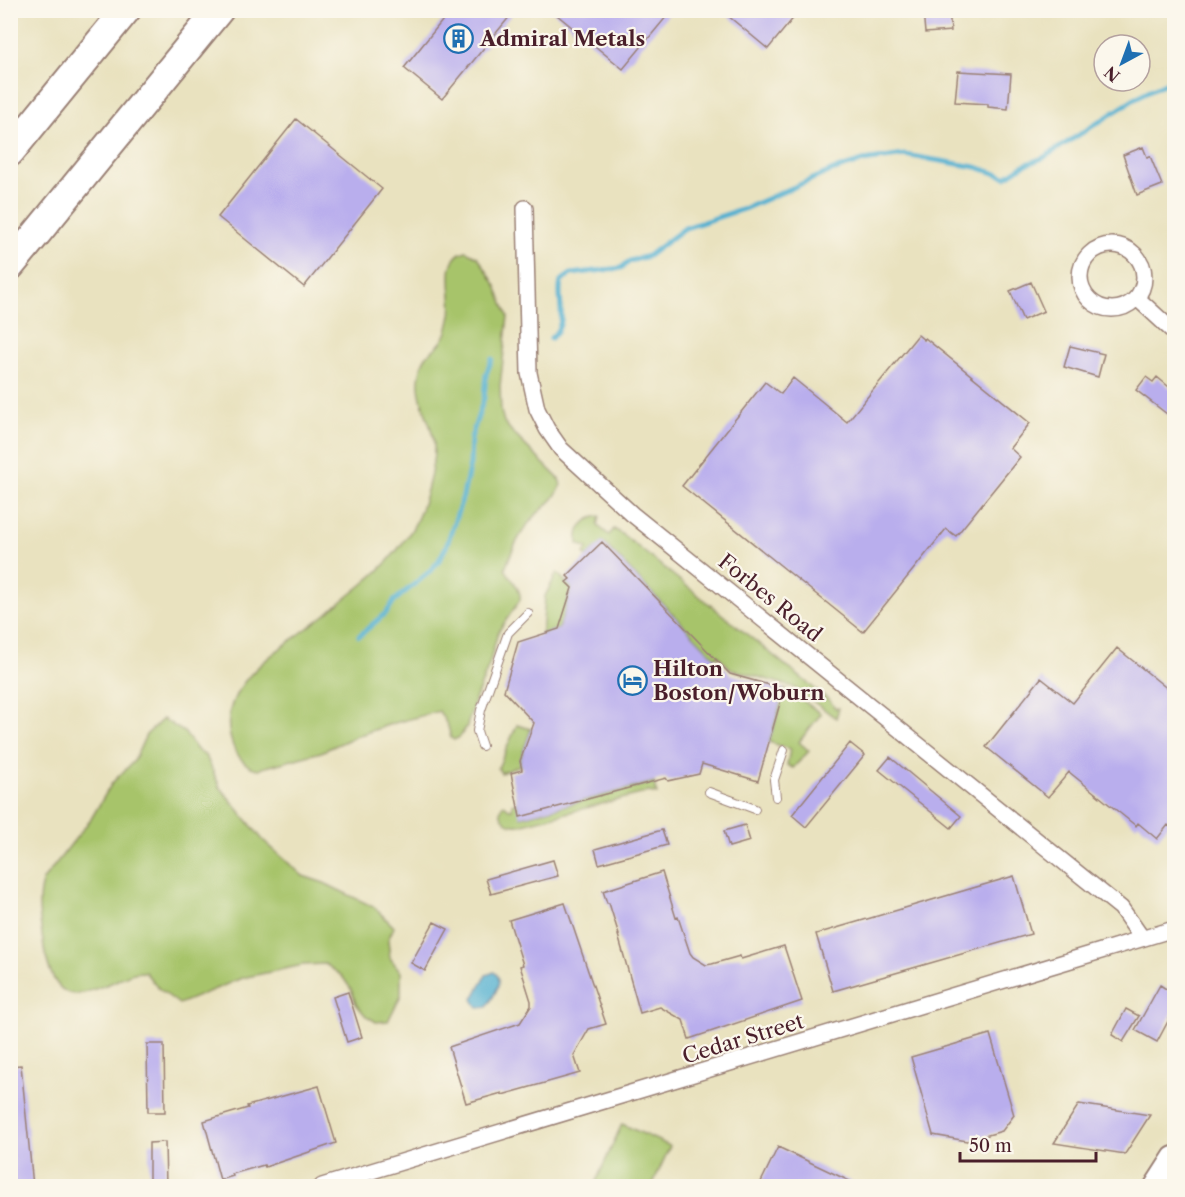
<svg xmlns="http://www.w3.org/2000/svg" width="1185" height="1197" viewBox="0 0 1185 1197" font-family="'Libre Caslon Text',serif">
<style>
.green{fill:#a7c46b;stroke:#78724b;stroke-width:1.5}
.water{fill:#52b0d0;stroke:#4e687e;stroke-width:1.5}
.lines{fill:none;stroke-linecap:round;stroke-linejoin:round}
.stream{stroke:#52b0d0;stroke-width:5}
.building{fill:#b9aeed}
.service-casing{stroke:#9a8075;stroke-width:10}
.minor-casing{stroke:#9a8075;stroke-width:18}
.secondary-casing{stroke:#9a8075;stroke-width:26}
.motorway-casing{stroke:#9a8075;stroke-width:32}
.service{stroke:#fff;stroke-width:8}
.minor{stroke:#fff;stroke-width:15}
.secondary{stroke:#fff;stroke-width:22}
.motorway{stroke:#fff;stroke-width:28}
.labels{text-anchor:middle;stroke-width:4.5;stroke-linejoin:round;paint-order:stroke}
.poi-label{font-size:21px;font-weight:bold;fill:#4a1f2b;stroke:#fbf7ec;text-anchor:start}
.street-label{font-size:21px;fill:#4a1f2b;stroke:#fbf7ec}
</style>
<rect width="100%" height="100%" fill="#fbf7ec"/>
<filter id="ink" filterUnits="userSpaceOnUse"><feTurbulence type="fractalNoise" baseFrequency=".0167" numOctaves="2"/><feDisplacementMap in="SourceGraphic" scale="12" xChannelSelector="R" yChannelSelector="G"/><feConvolveMatrix kernelMatrix="1 2 1 2 8 2 1 2 1" color-interpolation-filters="sRGB"/></filter>
<filter id="wash" filterUnits="userSpaceOnUse"><feTurbulence type="fractalNoise" baseFrequency=".008" numOctaves="4" result="noise"/><feDisplacementMap in="SourceGraphic" scale="24" xChannelSelector="R" yChannelSelector="G"/><feGaussianBlur stdDeviation="1.35" result="paint"/><feColorMatrix in="noise" values="0 0 0 0 0 0 0 0 0 0 0 0 0 0 0 0 0 1.4 0 .05"/><feComposite in="paint" operator="in"/></filter>
<g filter="url(#wash)">
<rect width="100%" height="100%" fill="#e9e2bf"/>
<path class="green" d="M466,251L478,257L496,286L508,316L500,386L501,411L504,422L513,433L559,479L561,485C556,500 543,507 533,518C519,534 512,550 505,569C510,578 522,589 520,600L498,632L489,665L475,700L467,726L460,737L454,740L451,738L448,726L439,711L391,724L357,736L321,752L259,769C246,768 238,757 233,746C212,692 269,657 305,630C325,615 344,600 362,585C381,570 398,551 411,531C423,512 435,467 434,444C433,425 420,407 419,387C418,379 421,364 426,357C431,351 438,347 442,341C448,334 449,324 451,315C455,296 439,258 466,251Z
M600,516L598,526L609,535L614,529L622,534L830,701L835,708H839L836,718L793,687L731,669L718,655L715,658L603,542L587,557L584,554L587,548L578,544C576,529 584,518 600,516Z
M557,573L572,588L559,629L542,634L545,596Z
M784,689L793,693L821,714L799,742L809,751L793,768L787,765L790,749L769,742Z
M163,719L184,732L198,751L206,756L220,787L263,840L303,876L324,883L374,907L394,927L388,940L390,958L401,972V995L388,1021L376,1022L365,1015L356,1004L351,989L342,976L325,964L303,965L242,978L179,1004L158,988L145,972C131,971 123,978 111,983C101,987 86,993 76,994C54,995 47,964 44,948C41,927 35,900 43,880L91,819L112,783L134,761L146,735Z
M517,725L531,729L520,761L521,765L501,773L498,768Z
M654,782L657,794L649,792L519,825C509,826 504,822 500,813L502,806L504,805L509,809H512V804L517,802L521,817Z
M622,1124L670,1146L652,1186H594Z"/>
<path class="water" d="M494,972C506,980 493,996 487,1007L478,1008L473,999L486,975Z"/>
<g class="lines">
<path class="stream" d="M551,338C570,322 556,301 561,281L571,274L621,268L630,261L648,256L685,228L746,208L831,171L863,161L905,155L976,167L1006,177L1024,165L1043,158L1144,93L1174,79
M359,636L387,612L394,601L428,573L438,562L446,547L463,496L470,464L471,438L484,398L486,374L492,359"/>
</g>
<g id="blocks">
<path class="building" d="M451,10H515L442,99L404,68Z
M551,10H672L623,69Z
M721,10H800L768,49Z
M923,10H949L951,31L925,33Z
M958,71L1011,74L1008,109L988,107V104L955,102Z
M296,119L382,189L304,287L218,217Z
M1143,147L1147,157L1150,156L1162,185L1137,195L1123,155Z
M1031,282L1044,311L1023,320L1010,291Z
M918,335L924,340L925,338L1030,423L1010,448L1020,457L956,536L946,529L863,632L682,486L765,382L781,394L793,378L847,422Z
M1070,346L1104,354L1098,377L1064,367Z
M1146,377L1153,382L1157,377L1174,391V405L1167,414L1136,390Z
M602,542L730,674L784,689L758,781L702,764L699,774L668,781L666,778L520,817L511,773L522,770L520,761L534,723L504,691L518,642L559,629L572,588L566,582L570,579L567,576Z
M1117,648L1174,694V830L1168,825L1157,839L1138,823L1136,826L1069,772L1048,797L986,747L1041,678L1073,703Z
M850,743L865,755L806,827L792,815Z
M890,757L961,816L951,828L879,770Z
M745,825L750,841L729,847L724,831Z
M662,830L667,845L599,864L595,849Z
M553,860L558,876L491,894L486,879Z
M662,872L676,918L678,917L690,953L693,957L706,965L712,964L740,956L741,959L784,946L802,1001L689,1039L683,1020L660,1007L640,1013L618,935H619L609,903H607L603,891Z
M1014,876L1031,934L833,991L816,934Z
M565,903L606,1024L589,1029L574,1055L580,1073L502,1095V1093L466,1103L449,1047L520,1023L531,1006V1001L520,966L523,965L509,920Z
M434,922L448,929L425,971L411,963Z
M1160,985L1174,994V1010L1157,1042L1135,1030Z
M348,992L362,1037L347,1042L333,997Z
M1126,1009L1139,1016L1123,1042L1112,1035Z
M990,1034L1014,1115L1002,1131L967,1141L933,1135L911,1057Z
M147,1044H164L165,1112H148Z
M21,1065L33,1186H10V1066Z
M319,1086L336,1143L265,1167L264,1165L232,1174L233,1176L220,1180L204,1121L248,1108L247,1106Z
M1079,1104L1150,1115L1125,1154L1054,1143Z
M165,1142L166,1186H149V1143Z
M778,1147L860,1186H759Z"/>
</g>
</g>
<g filter="url(#ink)">
<use href="#blocks" fill-opacity="0" stroke="#9a8075" stroke-width="1.5"/>
<g class="lines">
<defs>
<path id="service" d="M482,746L477,731L481,710L508,633L528,613
M709,792L755,809
M776,797L774,780L784,750"/>
<path id="minor" d="M525,208L529,373L537,409L547,429L561,449L632,514L1121,908L1142,938
M1080 277a32 32 0 1 1 64 0a32 32 0 1 1-64 0Z
M1137,298L1174,332
M322,1186L1174,929"/>
<path id="secondary" d="M1156,1186L1174,1158"/>
<path id="motorway" d="M10,152L126,10
M10,266L219,10"/>
</defs>
<use href="#service" class="service-casing"/>
<use href="#minor" class="minor-casing"/>
<use href="#secondary" class="secondary-casing"/>
<use href="#motorway" class="motorway-casing"/>
<use href="#service" class="service"/>
<use href="#minor" class="minor"/>
<use href="#secondary" class="secondary"/>
<use href="#motorway" class="motorway"/>
</g>
</g>
<defs>
<symbol id="building-ring" viewBox="-11 -11 22 22"><circle r="9.5" fill="#fbf7ec" stroke="#1f6fb2" stroke-width="1.5"/><path d="M-4-6H4V6H1V3H-1V6H-4ZM-2.5-4.3h1.7v1.8h-1.7ZM.8-4.3h1.7v1.8H.8ZM-2.5-1h1.7V.8h-1.7ZM.8-1h1.7V.8H.8Z" fill="#1f6fb2"/></symbol>
<symbol id="hotel-ring" viewBox="-11 -11 22 22"><circle r="9.5" fill="#fbf7ec" stroke="#1f6fb2" stroke-width="1.5"/><path d="M-6-4.5h1.5V1H6V5H4.5V3h-9V5H-6ZM-4 0a1.8 1.8 0 1 1 3.6 0ZM.5 0V-2.5h3Q6-2.5 6 0Z" fill="#1f6fb2"/></symbol>
</defs>
<g fill-rule="evenodd">
<use href="#building-ring" x="442" y="22" width="33" height="33"/>
<use href="#hotel-ring" x="616" y="664" width="33" height="33"/>
</g>
<g class="labels">
<g class="poi-label">
<text x="480" y="46">Admiral Metals</text>
<text x="653" y="676">Hilton<tspan x="653" dy="24">Boston/Woburn</tspan></text>
</g>
<g class="street-label">
<text transform="translate(770 598) rotate(39)" y="7">Forbes Road</text>
<text transform="translate(743 1039) rotate(-17)" y="7">Cedar Street</text>
</g>
</g>
<rect width="1185" height="1197" fill="none" stroke="#fbf7ec" stroke-width="36"/>
<g transform="translate(1122 63) rotate(221)"><circle r="28" fill="#fbf7ec" stroke="#b4a19f" stroke-width="1.5"/>
<path d="M0-4.5L10 22L0 15L-10 22Z" fill="#1f6fb2"/>
<text y="-9" font-size="16" font-weight="bold" text-anchor="middle" fill="#4a1f2b">N</text>
</g>
<path d="M960 1152v9h136v-9" fill="none" stroke="#4a1f2b" stroke-width="3"/>
<text x="969" y="1152" font-size="18" fill="#4a1f2b" stroke="#fbf7ec" stroke-width="4.5" paint-order="stroke">50 m</text>
</svg>
